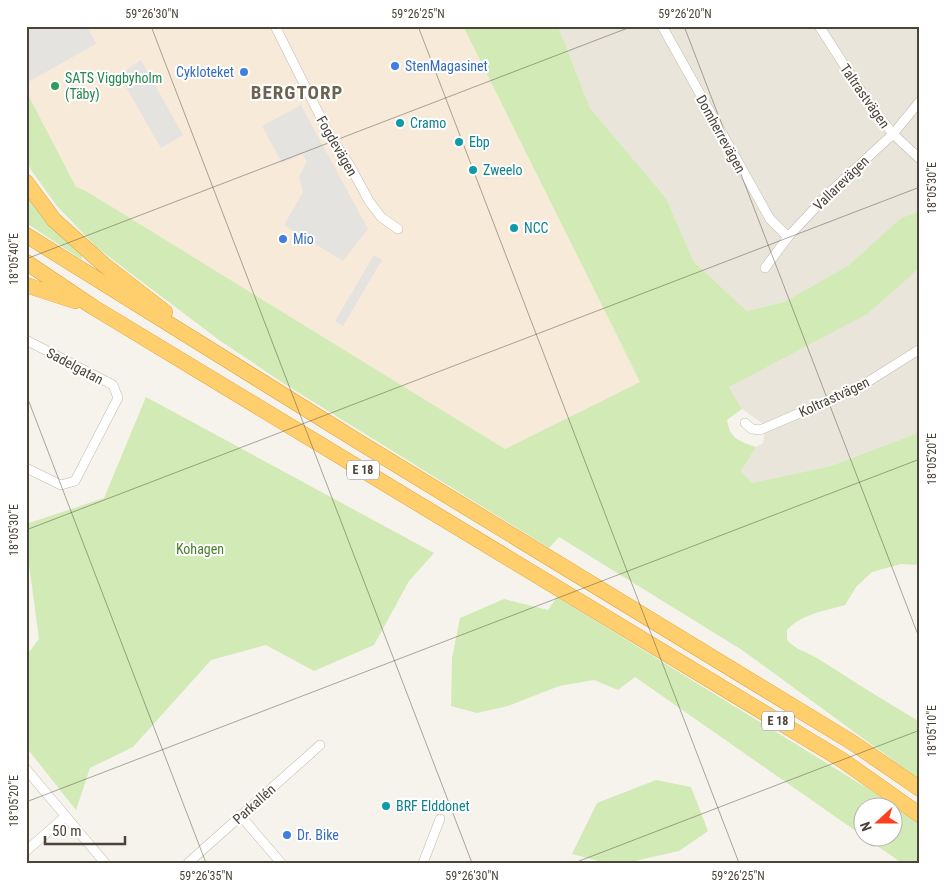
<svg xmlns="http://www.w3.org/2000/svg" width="946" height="889" viewBox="0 0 946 889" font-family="'Roboto Condensed',sans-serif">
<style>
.residential{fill:#eae5da}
.commercial{fill:#f7ead8}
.green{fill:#d2eab5}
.parking{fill:#e5e3e0}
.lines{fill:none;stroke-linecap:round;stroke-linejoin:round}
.street-casing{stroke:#c2bbae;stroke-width:10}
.highway-casing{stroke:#e0a43c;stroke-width:16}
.street{stroke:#fff;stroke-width:9}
.highway{stroke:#ffcf6e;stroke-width:15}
.ticks{fill:none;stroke:#4b4439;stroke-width:1;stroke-opacity:0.45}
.shop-dot{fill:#3f7fe0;stroke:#fff;stroke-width:2}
.leisure-dot{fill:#2e9e5b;stroke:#fff;stroke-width:2}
.culture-dot{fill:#0f9aa8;stroke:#fff;stroke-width:2}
.labels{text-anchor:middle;stroke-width:4;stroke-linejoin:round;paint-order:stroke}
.shield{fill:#fff;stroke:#817c74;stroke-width:1}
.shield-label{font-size:12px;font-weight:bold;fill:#4b4439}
.shop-label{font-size:14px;fill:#366cbe;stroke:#fff;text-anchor:start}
.leisure-label{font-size:14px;fill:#27864d;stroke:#fff;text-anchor:start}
.street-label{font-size:14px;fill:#4b4439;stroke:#fff}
.culture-label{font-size:14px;fill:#0d838f;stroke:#fff;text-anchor:start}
.park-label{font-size:14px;fill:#4a7f2a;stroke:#fff}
.district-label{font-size:19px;font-weight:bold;letter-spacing:1px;fill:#6e6250;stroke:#fff}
.neatline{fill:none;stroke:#4b4439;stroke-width:2}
.ticks-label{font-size:12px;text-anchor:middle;fill:#4b4439}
</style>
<rect width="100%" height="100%" fill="#f6f3ec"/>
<path class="residential" d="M558,26H920V211L901,218L849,266L784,302L747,311L694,262L666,198L590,108Z
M920,265V432L831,466L752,483L741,471L756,447L763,443L766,426L742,409L729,387L788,354L915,272Z"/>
<path class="commercial" d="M26,26H463L640,382L505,449L104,202L84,190L76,187L26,91Z"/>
<path class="green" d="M463,26H558L590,108L666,198L694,262L747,311L784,302L848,266L901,218L920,211V265L915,272L867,314L729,387L742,409L727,420C730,439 739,441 756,447L741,471L752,483L831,466L920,432V563L915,565L901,564L872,572L856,587L845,605C824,611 802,614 787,630V640C796,650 805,651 817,658C851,680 885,701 920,722V780L742,650L559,537L549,548L283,383L219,340L96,247L57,206L31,170L26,160V91L76,187L84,190L104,202L505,449L640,382Z
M26,194L45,220L83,256L81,259L26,223Z
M146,397L434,553L409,581L374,645L314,671L266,645L211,660L133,747L90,768L76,810L26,747V656L39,639L26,542V524L104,498Z
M557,597L867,788L920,824V863H902L864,837L894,836V806H864L863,836L635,677L618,690L594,680L559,686L508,706L477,713L451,706L452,658L460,618L504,599L548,610Z
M656,780L691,787L708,831L679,851L626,863H606L572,854L597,803Z"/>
<path class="parking" d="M26,26H87L96,44L26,83Z
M141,60L183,135L161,148L119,75Z
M301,105L368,229L343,261L284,225L303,192L299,177L307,161L302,154L282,163L262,126Z
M374,255L382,260L343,326L335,321Z"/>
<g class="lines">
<defs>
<path id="street" d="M275,26L329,134L350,166L369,201L381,217L398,229
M662,26L770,219L788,237
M819,26L868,102L893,134L920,159
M765,268L788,237L829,193L893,134L920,101
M26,340L113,385L118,398L75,481L61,485L26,468
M745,423L752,429L760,430L858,388L920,349
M26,769L105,863
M240,815L281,863
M26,851L66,816
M188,863L320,745
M423,863L440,819"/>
<path id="highway" d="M26,182L54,220L103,264L165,312
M26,235L359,442L853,743L920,789
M26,262L93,307L842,760L920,815
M26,285L75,301"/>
</defs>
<use href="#street" class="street-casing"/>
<use href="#highway" class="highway-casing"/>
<use href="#street" class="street"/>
<use href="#highway" class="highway"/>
</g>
<path class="ticks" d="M151,26L472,863M418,26L739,863M684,26L920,640M26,259L633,26M26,394L206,863M26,530L920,187M26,802L920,459M574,863L920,730"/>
<g class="shop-dot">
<circle cx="395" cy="66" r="5"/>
<circle cx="244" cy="72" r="5"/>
<circle cx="283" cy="239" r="5"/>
<circle cx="287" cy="835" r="5"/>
</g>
<circle class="leisure-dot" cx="55" cy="86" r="5"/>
<g class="culture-dot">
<circle cx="400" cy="123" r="5"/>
<circle cx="459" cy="142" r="5"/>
<circle cx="473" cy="170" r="5"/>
<circle cx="514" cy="228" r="5"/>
<circle cx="386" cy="806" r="5"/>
</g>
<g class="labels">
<g class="shield">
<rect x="347" y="460.5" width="32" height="19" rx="4"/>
<rect x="762" y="711.5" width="32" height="19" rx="4"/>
</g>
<g class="shield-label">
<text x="363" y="474">E 18</text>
<text x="778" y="725">E 18</text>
</g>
<g class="shop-label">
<text x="405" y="71">StenMagasinet</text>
<text x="234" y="77" text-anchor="end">Cykloteket</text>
<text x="293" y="244">Mio</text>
<text x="297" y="840">Dr. Bike</text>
</g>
<g class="leisure-label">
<text x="65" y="83">SATS Viggbyholm<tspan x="65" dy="16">(Täby)</tspan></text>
</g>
<g class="street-label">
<text transform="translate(865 96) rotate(55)" y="5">Taltrastvägen</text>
<text transform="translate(721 134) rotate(61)" y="5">Domherrevägen</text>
<text transform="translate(337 146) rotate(60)" y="5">Fogdevägen</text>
<text transform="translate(841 183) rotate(-44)" y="5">Vallarevägen</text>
<text transform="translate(75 366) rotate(28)" y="5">Sadelgatan</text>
<text transform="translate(834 397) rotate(-25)" y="5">Koltrastvägen</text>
<text transform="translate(254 804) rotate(-42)" y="5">Parkallén</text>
</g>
<g class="culture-label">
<text x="410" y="128">Cramo</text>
<text x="469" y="147">Ebp</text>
<text x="483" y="175">Zweelo</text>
<text x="524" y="233">NCC</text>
<text x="396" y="811">BRF Elddonet</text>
</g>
<g class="park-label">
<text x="200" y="554">Kohagen</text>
</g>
<g class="district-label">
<text x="297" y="99">BERGTORP</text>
</g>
</g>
<rect width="946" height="889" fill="none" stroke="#ffffff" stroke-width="55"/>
<g transform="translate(878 822) rotate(249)"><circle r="24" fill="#ffffff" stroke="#b7b4b0"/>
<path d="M0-4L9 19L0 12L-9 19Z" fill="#fc3f1d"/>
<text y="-8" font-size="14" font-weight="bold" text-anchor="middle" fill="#4b4439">N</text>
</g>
<path d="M45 836v8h80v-8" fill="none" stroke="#4b4439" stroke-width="2.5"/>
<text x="52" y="836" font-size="15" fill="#4b4439" stroke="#ffffff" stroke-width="4" paint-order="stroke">50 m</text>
<rect x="28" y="28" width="890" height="834" class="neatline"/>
<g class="ticks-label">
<text x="152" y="18">59°26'30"N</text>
<text x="418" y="18">59°26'25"N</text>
<text x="685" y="18">59°26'20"N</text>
<text transform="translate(932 188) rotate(-90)" y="4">18°05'30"E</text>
<text transform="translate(14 259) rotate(-90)" y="4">18°05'40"E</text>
<text transform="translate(932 459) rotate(-90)" y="4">18°05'20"E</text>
<text transform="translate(14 530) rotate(-90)" y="4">18°05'30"E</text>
<text transform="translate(932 731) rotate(-90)" y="4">18°05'10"E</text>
<text transform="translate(14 801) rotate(-90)" y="4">18°05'20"E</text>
<text x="206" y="880">59°26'35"N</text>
<text x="472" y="880">59°26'30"N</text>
<text x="738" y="880">59°26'25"N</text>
</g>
</svg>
